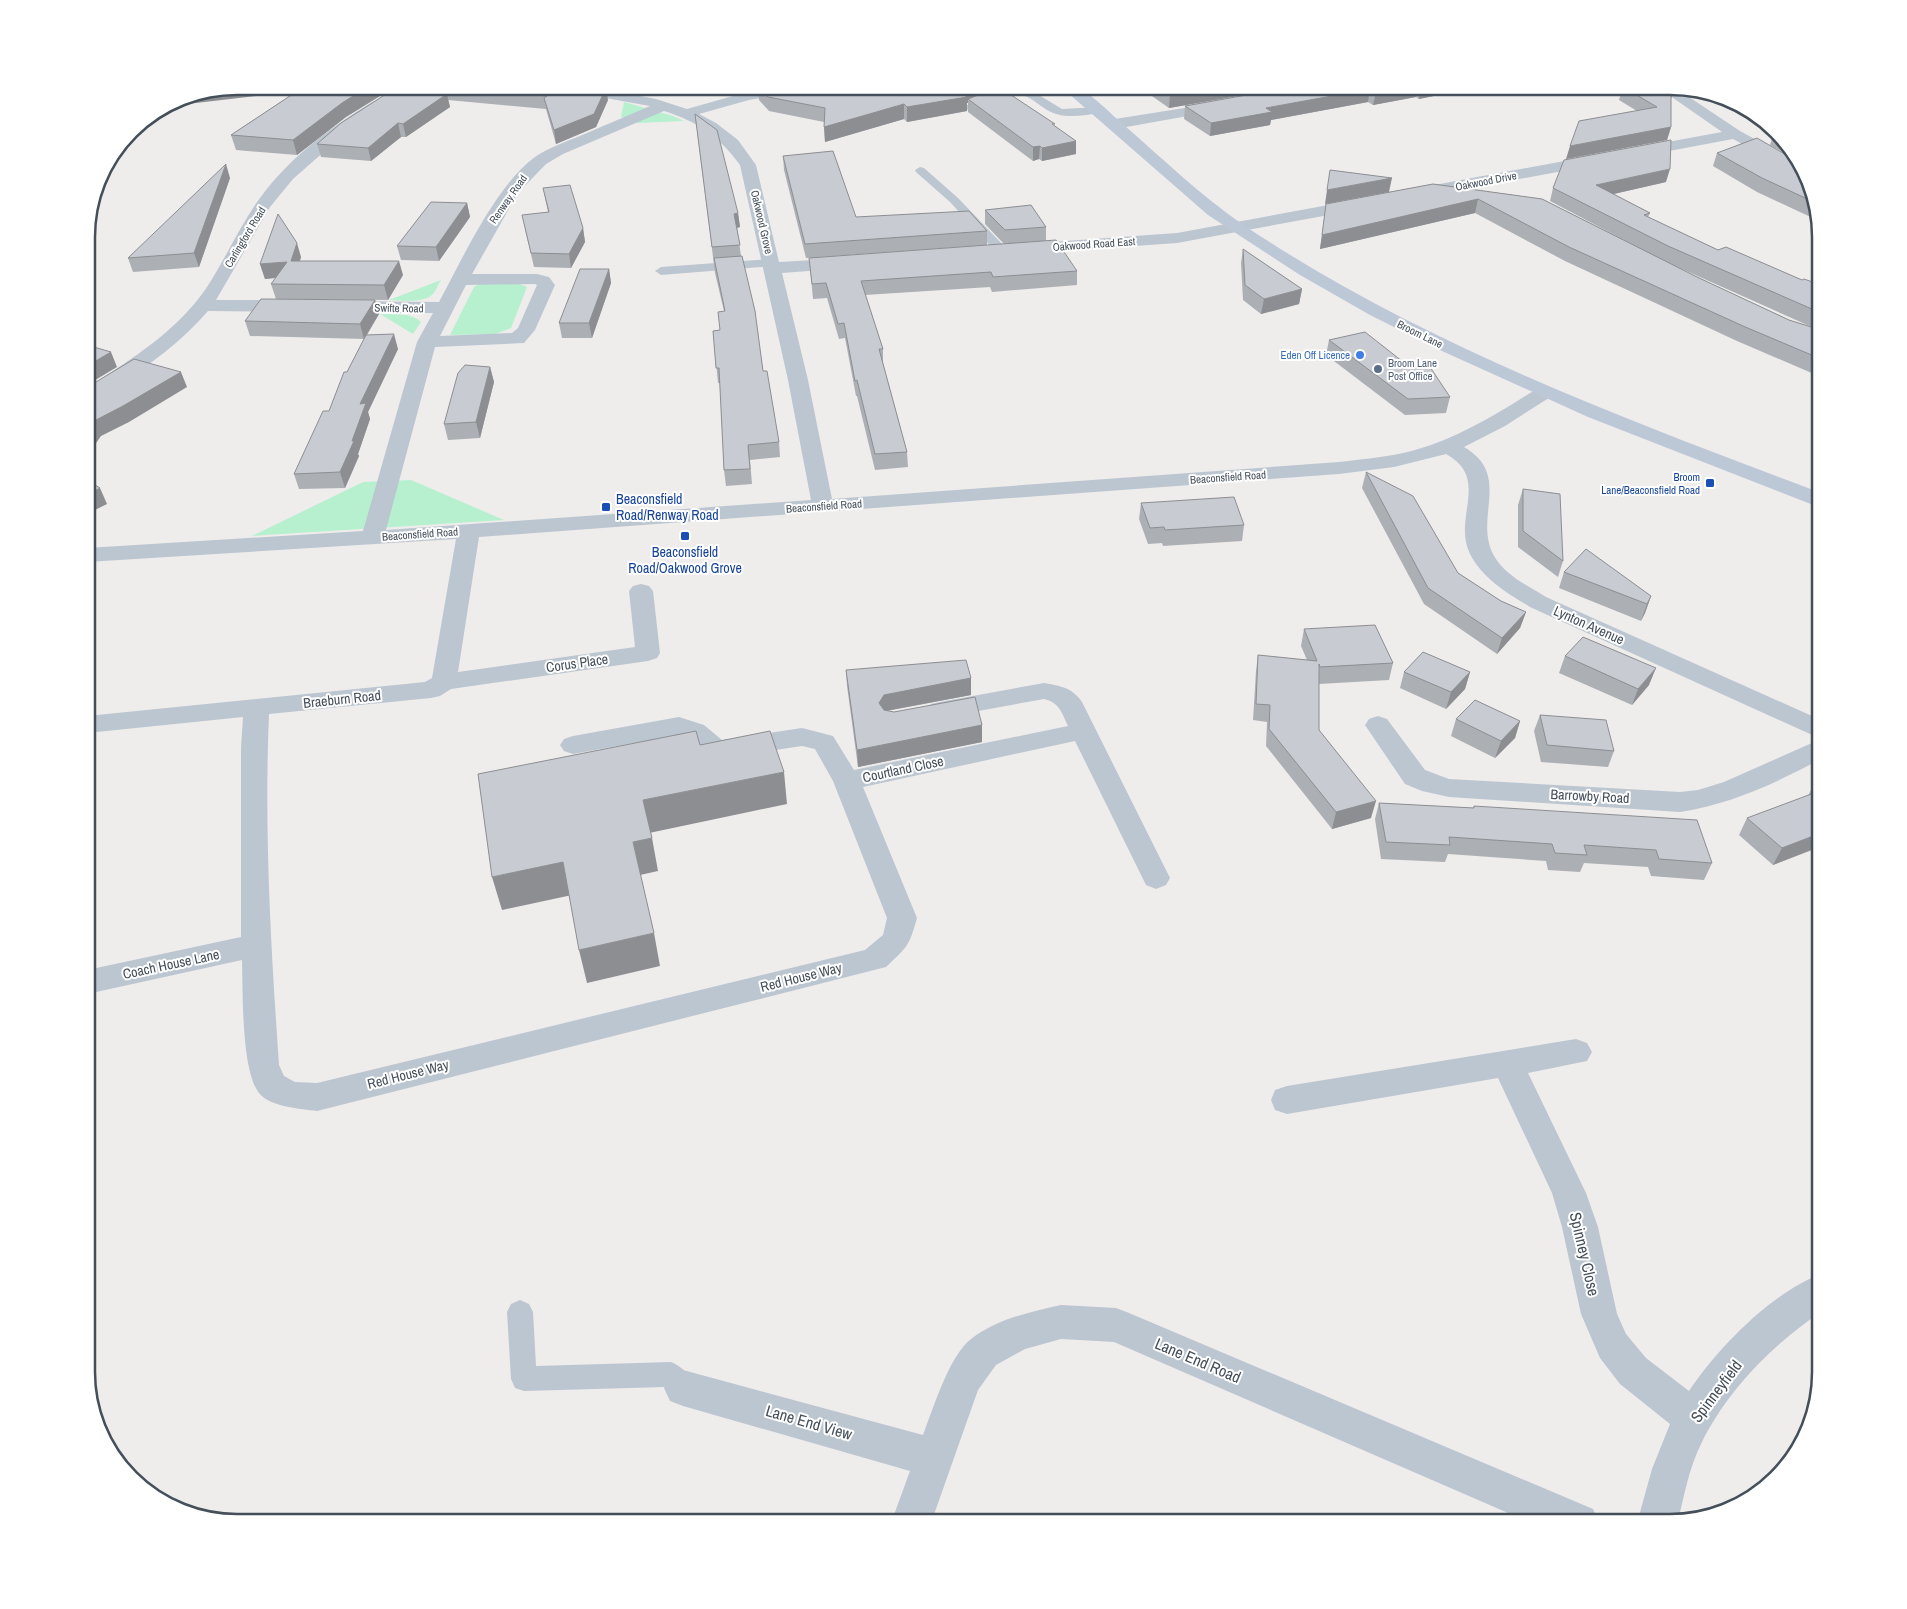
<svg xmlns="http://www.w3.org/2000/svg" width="1907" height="1609" viewBox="0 0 1907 1609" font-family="'Archivo Narrow',sans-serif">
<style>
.green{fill:#b7f0cf}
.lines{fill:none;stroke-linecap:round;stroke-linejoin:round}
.lane{fill:#bcc6d0;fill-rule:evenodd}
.street{fill:#bcc6d0;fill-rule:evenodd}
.secondary{fill:#bdc8d7;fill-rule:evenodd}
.wall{fill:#acafb4}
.shaded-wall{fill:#8c8e92}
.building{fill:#c8cbd1;stroke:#8c8e92}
.shop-dot{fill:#3f7fe0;stroke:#fff;stroke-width:2}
.service-dot{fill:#5c6f8a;stroke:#fff;stroke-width:2}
.transit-dot{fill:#1a4fb4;stroke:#fff;stroke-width:2}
.labels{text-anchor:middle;stroke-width:4;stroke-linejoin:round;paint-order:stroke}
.far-street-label{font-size:11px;fill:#444f5a;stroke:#fff}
.far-shop-label{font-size:11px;fill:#366cbe;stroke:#fff;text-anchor:end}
.far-service-label{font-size:11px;fill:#4e5e75;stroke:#fff;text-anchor:start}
.far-transit-label{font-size:11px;fill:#164399;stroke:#fff;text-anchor:end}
.transit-label{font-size:14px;fill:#164399;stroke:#fff;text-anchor:start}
.street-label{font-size:14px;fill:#444f5a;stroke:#fff}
.near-street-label{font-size:16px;fill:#444f5a;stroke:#fff}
.rim{fill:none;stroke:#444f5a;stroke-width:2.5}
</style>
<rect width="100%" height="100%" fill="#efecec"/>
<path class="green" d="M624,102L673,116L684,121L638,123L621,117Z
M441,280C438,284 436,291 433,294C423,304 401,300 389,300Z
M479,284H520L527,287L511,328L495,334L450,335L474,287Z
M380,314C394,315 411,312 421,322L413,334Z
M411,480L504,520L252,536L363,482Z"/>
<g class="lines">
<path class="lane" d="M265,86H275L273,94H267Z
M1019,89L1034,92L1062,109L1099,107L1104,110C1099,114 1092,114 1086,115C1071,117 1056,117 1044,108C1036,103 1030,96 1020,95C1001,93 986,105 968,110L963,107L993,93Z
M920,167L924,168L958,198L1005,247L1007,250L1005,253H997L950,202L916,172L915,170Z
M771,259L777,263L775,266L661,275L655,271L661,267Z
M520,1300L529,1304L533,1312L536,1366L671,1362C683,1367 691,1376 696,1388L692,1397L683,1401L674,1397L665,1387L524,1391L515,1388L511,1379L507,1312L511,1304Z"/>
<path class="street" d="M401,86H419L343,135L293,179L270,207L216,300H292L299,302L301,306L299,310L292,312L208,311C182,341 150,365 116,386L109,388L102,386L99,382L102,378C140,354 179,327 205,290C227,257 242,220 266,190C302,145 351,113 401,86Z
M532,86L594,87L656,99L687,109L747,92L781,86H798L790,93L749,100L699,114L716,123L738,140L756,165L779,262L848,258L854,259L857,263L854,267L848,268L782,273L808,380L832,499L1339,462C1364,459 1390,457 1415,450C1459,438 1500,412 1538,388L1545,386L1552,388L1555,392L1552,396L1505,426L1464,447C1512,475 1474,516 1493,554C1503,574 1528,586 1546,597L1821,720V739L1530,607C1507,593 1483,579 1470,554C1452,517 1491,479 1446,454L1394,467L1339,474L479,537L458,672L635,647L629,591L633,586L641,584L649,586L653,591L660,653L657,658L648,661L451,689L440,696L431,698L269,714C264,831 271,949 279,1065L284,1076L295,1082L317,1083L865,950L883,935L887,918L833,781L815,749L802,746L717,759C701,755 693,740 678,735L573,754L564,751L560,745L564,739L573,736L679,717L704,725L722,740L802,728L833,736L854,770L1068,726C1062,713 1059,702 1044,699L940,718L931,716L927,710L931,704L940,702L1044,683C1060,686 1072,687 1082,702L1170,878L1166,885L1156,889L1146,885L1075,741L863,787L917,918C909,947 907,947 886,967L317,1111C301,1109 270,1107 259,1093C241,1070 243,991 242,960L87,994V970L241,937V748L243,717L87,733V716L425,682L432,678L456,539L87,562V548L363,531L417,342L433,313H340L333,311L331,307L333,303L340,301L439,302C462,260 495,186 535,157C548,148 565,142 580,136C603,126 627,116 650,106L594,96L539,90ZM664,111C698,122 719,136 740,165L788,380L811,500L386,530L435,347L524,343L535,330L555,285L549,277L537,274H472L518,193L546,164L563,154ZM535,284L537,285L518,328L512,333L440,336L466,285Z
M1656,86L1674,87L1740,131L1797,162L1808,177L1799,176L1733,139L1418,198L1412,196L1410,193L1412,190L1418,188L1722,132Z
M1222,102L1227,103L1229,106L1227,109L1115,129L1110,127L1107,124L1110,121L1115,119Z
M1361,199L1367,200L1369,204L1367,208L1177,243L1023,254L1017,253L1014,249L1017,245L1023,244L1177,233Z
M1378,716L1387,719L1425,770L1449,779L1680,792L1698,790L1724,782L1821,739V759C1776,783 1731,804 1680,812L1449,797L1422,791L1405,784L1365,725L1369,719Z
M1576,1039L1587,1043L1592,1052L1587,1061L1528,1073L1586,1193L1598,1227L1617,1314L1626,1334L1646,1358L1689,1391C1718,1348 1771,1293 1821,1274V1312C1773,1344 1726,1392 1701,1444C1689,1468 1684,1496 1678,1521L1637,1523L1652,1469L1670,1424L1620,1384L1600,1358L1581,1314L1562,1227L1552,1193L1498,1078L1287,1114L1275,1110L1271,1100L1275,1090L1287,1086Z
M1061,1305L1116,1308L1129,1313L1593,1509L1599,1523H1531L1114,1342L1061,1339L1025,1349L996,1365L978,1390L931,1523H891L910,1471L683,1406L670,1401L664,1388L670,1375L683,1370L923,1435C933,1409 949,1356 971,1339C997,1319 1030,1312 1061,1305Z"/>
<path class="secondary" d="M1060,86C1065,86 1073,85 1077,87C1090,92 1113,116 1125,126C1163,159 1200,195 1242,224C1419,343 1622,418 1821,493V508L1588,417L1442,351L1370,315L1300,275L1208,215Z"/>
</g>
<path class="wall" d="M273,86L388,91L346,117L297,155L236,150L231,135L297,91L275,94Z
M423,86H595L608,100L596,127L556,144L546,109L448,100L450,107L406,137H401L371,161L321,157L317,144L424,91Z
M600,86H615L613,89Z
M746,86H989V91L1054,126L1076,154L1042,161L1039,159L1033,161L968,112V103H967V111L907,122L904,119L825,142L824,122L769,111L759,100L758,88L749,90Z
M1150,86H1295L1169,108L1149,94Z
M1297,86H1483L1419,99L1416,97L1373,105L1368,102L1271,120L1270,125L1210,136L1184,119L1185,106Z
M1623,87L1671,99V127L1667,140L1566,159L1637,111L1619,100Z
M1678,88L1710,94L1691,96Z
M695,114L738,213L740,227L737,228L741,256L763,371L779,442L780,457L750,460L752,484L726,486L724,470L720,383H718L713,331L720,330L724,311L715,273Z
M1774,132H1775L1794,158L1770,145Z
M1717,153L1809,179L1817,220L1757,192L1713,166Z
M783,156L856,217L987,231V245L806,258L784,170Z
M230,178L199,267L133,272L128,258Z
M1666,182L1613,194L1650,213L1648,217L1718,250L1802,280L1821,285V377L1737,341L1565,261L1475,213L1320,249L1326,204L1433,184L1542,199L1697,277L1789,320L1814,328L1664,261L1550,201L1553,188Z
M543,188L583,228L585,242L571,268L534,267L525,229L548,212Z
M467,203L470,217L439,261L401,260L397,246Z
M985,210L1046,227V241L1077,271V285L992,292L990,287L865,295L883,349V364L907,452L908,467L875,470L857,396H856L845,338L839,339L827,298L813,299L809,258L1004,244L985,224Z
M1243,249L1302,289L1299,304L1261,314L1243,300L1241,263Z
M301,257L300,261L403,275L388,300L276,299L271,284L276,278L265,279L260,264Z
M609,269L611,283L592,338H562L559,323Z
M375,300L379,314L367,335L398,349L368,412L370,419L358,454L359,456L345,488L299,489L294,474L329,411L347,372L364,339L250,336L245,321Z
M1329,340L1450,397L1446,413L1405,415L1326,355Z
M490,367L494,382L480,438L448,440L444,424Z
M1366,472L1458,573L1501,601L1526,612L1520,628L1497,654L1424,604L1362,488Z
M1523,489L1563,561L1558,577L1518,547V505Z
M1141,503L1244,525L1242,541L1163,546L1162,543L1148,544L1139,519Z
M1564,572L1651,596L1645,613L1641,621L1559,588Z
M1304,629L1393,663L1389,680L1319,684V730L1371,818L1332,829L1266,746L1267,722L1253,720L1256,671L1258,655L1307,660L1301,646Z
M1565,656L1649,685L1632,705L1559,673Z
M846,670L971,678V695L887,711L982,725V742L858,767L847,686Z
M1404,672H1470L1465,689L1446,709L1400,688Z
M1540,715L1614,751L1608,767L1541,762L1534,731Z
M1456,719L1520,721L1515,738L1495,758L1451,736Z
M1821,785L1815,849L1773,865L1739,835L1747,818L1808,796L1811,790Z
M1379,803L1473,808L1474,806L1712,863L1704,880L1651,876L1648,867L1584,863L1580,872L1548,870L1546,861L1448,854L1445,862L1381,859L1375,819Z"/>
<path class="shaded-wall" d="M237,86H263L265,95L179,105L177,99L180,98Z
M273,86H328V87L275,94Z
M369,86H387L388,91L346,117L297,155L293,140L342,103Z
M749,86H758V88L749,90Z
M972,86H989V93L968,99V103H967V111L907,122V107L961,93L962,91Z
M1222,86H1295L1169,108L1170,95Z
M1407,86H1418L1416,97L1373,105L1376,92Z
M1421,86H1483L1419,99Z
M1671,87H1675L1671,99Z
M606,88L608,100L596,127L556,144L554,130Z
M1370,89L1368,102L1271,120L1270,125L1210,136L1211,123L1266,108Z
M1693,91L1710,94L1691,96Z
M447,94L450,107L406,137L403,124Z
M904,104V119L825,142L824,127Z
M398,123L401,137L371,161L368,148Z
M1671,127L1667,140L1566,159L1570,146Z
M1076,141V154L1042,161V148Z
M1040,146L1039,159L1033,161V147Z
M226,164L230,178L199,267L194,253Z
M1670,169L1666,182L1592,199L1596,185Z
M1392,178L1389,192L1325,204L1327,190Z
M1478,199L1475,213L1320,249L1322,235Z
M467,203L470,217L439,261L436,247Z
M738,213L740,227L736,228L734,214Z
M583,228L585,242L571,268L569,254Z
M297,243L301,257L295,275L291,261Z
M87,251L92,265L87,269Z
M399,261L403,275L388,300L384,285Z
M287,262L292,276L265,279L260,264Z
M609,269L611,283L592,338L589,323Z
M1302,289L1299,304L1261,314L1264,299Z
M375,300L379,314L364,339L360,324Z
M394,334L398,349L368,412L370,419L358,454L359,456L345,488L340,472L352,441L360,404Z
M111,352L117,367L87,385V366Z
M490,367L494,382L480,438L476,422Z
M181,372L187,387L129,422L101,436L87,456V431L94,421Z
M100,488L107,504L87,514V495Z
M1651,596L1645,613L1641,621L1647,604Z
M1526,612L1520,628L1497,654L1502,638Z
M1656,668L1649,685L1632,705L1638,689Z
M1470,672L1465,689L1446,709L1451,692Z
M971,678V695L885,711L879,703L884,695Z
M1520,721L1515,738L1495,758L1501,741Z
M982,725V742L858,767L857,750Z
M784,772L787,804L649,833L643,800Z
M1376,801L1371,818L1332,829L1336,812Z
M1821,833V846L1773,865L1782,848Z
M652,838L658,871L640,875L633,842Z
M563,862L572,895L502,910L492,877Z
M654,933L660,966L587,983L579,950Z"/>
<path class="building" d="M305,86H369L342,103L293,140L231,135Z
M430,86H595L606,88L594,114L554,130L544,98L547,96Z
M758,86H972L962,91L961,93L967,97L907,107L904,104L824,127L825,108L768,97Z
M1157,86H1222L1170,95Z
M1297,86H1407L1376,92L1370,89L1266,108L1272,112L1211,123L1185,106Z
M1623,86H1671V127L1570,146L1579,121L1657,107L1623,87Z
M397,87L447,94L403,124L398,123L368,148L317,144L341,123Z
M999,87L1055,124H1052L1076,141L1042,148L1040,146L1033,147L968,99Z
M695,114L717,130L738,213L734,214L740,245L712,247Z
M1757,138L1795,160L1809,179L1814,202L1762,178L1717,153Z
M1671,140L1670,169L1596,185L1650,213L1644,215L1718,250L1726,247L1802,280L1804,279L1821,285V313L1668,246L1553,188L1564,160Z
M833,151L856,217L969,211L987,231L805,244L783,156Z
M226,164L194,253L128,258Z
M1330,170L1392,178L1327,190Z
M1433,184L1542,199L1697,277L1789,320L1821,330V359L1743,326L1569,247L1478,199L1322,235L1326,204Z
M570,185L583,228L569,254L531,253L522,215L549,212L543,188Z
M431,202L467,203L436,247L397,246Z
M1031,205L1046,227L1005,230L985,210Z
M278,214L297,243L291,261H399L384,285L271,284L287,262L260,264Z
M1056,240L1077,271L993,277L991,272L861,281L883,349H879L907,452L875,454L857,380L855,381L844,323L838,324L826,283L812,284L809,258Z
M1243,249L1302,289L1264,299L1245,285Z
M742,256L755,311L763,371H767L779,442L748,445L750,469L724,470L719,368H716L713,331L720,330L718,312L725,311L714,258Z
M580,269H609L589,323H559Z
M261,299L375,300L360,324L245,321Z
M1365,332L1407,365L1428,364L1450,397L1408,399L1329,340Z
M394,334L360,404L366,403L352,441H354L340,472L294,474L323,411H329L344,372H347L366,335Z
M87,345L111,352L87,366Z
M134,359L181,372L123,406L94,421L87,431V385L96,382Z
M465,365L490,367L476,422L444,424L458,373Z
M1366,472L1413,496L1458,573L1501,601L1526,612L1502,638L1428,588Z
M87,480L100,488L87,495Z
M1523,489L1560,494L1563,561L1523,531Z
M1234,497L1244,525L1165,530L1164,527L1150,528L1141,503Z
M1586,549L1651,596L1647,604L1564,572Z
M1375,625L1393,663L1320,667L1319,664V730L1376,801L1336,812L1269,729L1270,705L1256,704L1258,655L1317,661L1304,629Z
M1583,637L1656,668L1638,689L1565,656Z
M1423,652L1470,672L1451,692L1404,672Z
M966,660L971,678L884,695L879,703L884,710L894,712L975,697L982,725L857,750L846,670Z
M1475,700L1520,721L1501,741L1456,719Z
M1540,715L1606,720L1614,751L1547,745Z
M696,731L700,745L770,731L784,772L643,800L652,838L633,842L654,933L579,950L563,862L492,877L478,774Z
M1821,785V833L1782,848L1747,818L1814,793L1811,790Z
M1379,803L1474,808V806L1697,820L1712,863L1659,859L1656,850L1584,845L1587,855L1555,853L1552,844L1449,837L1450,845L1386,842Z"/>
<circle class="shop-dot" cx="1360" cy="355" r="5"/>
<circle class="service-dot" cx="1378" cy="369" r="5"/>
<g class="transit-dot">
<rect x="1705" y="478" width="10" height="10" rx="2.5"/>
<rect x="601" y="502" width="10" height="10" rx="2.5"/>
<rect x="680" y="531" width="10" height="10" rx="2.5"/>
</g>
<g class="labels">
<g class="far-street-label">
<text transform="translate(1486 181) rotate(-11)" y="4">Oakwood Drive</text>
<text transform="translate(508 199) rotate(-55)" y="4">Renway Road</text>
<text transform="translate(762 222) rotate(77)" y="4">Oakwood Grove</text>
<text transform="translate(245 237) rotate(-59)" y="4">Carlingford Road</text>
<text transform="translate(1094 244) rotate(-4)" y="4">Oakwood Road East</text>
<text transform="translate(399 308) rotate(1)" y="4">Swifte Road</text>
<text transform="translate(1420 334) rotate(26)" y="4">Broom Lane</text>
<text transform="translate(1228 477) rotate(-4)" y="4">Beaconsfield Road</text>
<text transform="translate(824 506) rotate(-4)" y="4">Beaconsfield Road</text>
<text transform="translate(420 534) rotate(-4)" y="4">Beaconsfield Road</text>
</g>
<g class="far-shop-label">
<text x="1350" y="359">Eden Off Licence</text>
</g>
<g class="far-service-label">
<text x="1388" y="367">Broom Lane<tspan x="1388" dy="13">Post Office</tspan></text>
</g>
<g class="far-transit-label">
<text x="1700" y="481">Broom<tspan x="1700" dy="13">Lane/Beaconsfield Road</tspan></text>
</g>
<g class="transit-label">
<text x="616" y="504">Beaconsfield<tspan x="616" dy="16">Road/Renway Road</tspan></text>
<text x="685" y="557" text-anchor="middle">Beaconsfield<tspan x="685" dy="16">Road/Oakwood Grove</tspan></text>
</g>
<g class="street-label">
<text transform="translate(1589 625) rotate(24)" y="5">Lynton Avenue</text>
<text transform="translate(577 663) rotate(-8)" y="5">Corus Place</text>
<text transform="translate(342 699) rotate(-6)" y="5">Braeburn Road</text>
<text transform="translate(903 769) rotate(-12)" y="5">Courtland Close</text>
<text transform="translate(1590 796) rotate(3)" y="5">Barrowby Road</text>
<text transform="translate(171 964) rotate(-12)" y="5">Coach House Lane</text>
<text transform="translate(801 977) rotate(-14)" y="5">Red House Way</text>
<text transform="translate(408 1074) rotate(-14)" y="5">Red House Way</text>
</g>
<g class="near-street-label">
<text transform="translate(1585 1254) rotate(77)" y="6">Spinney Close</text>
<text transform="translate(1198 1360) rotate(23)" y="6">Lane End Road</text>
<text transform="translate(1716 1391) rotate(-53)" y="6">Spinneyfield</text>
<text transform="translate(809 1422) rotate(16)" y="6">Lane End View</text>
</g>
</g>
<path d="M0 0H1907V1609H0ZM237 95H1670A142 142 0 0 1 1812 237V1372A142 142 0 0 1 1670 1514H237A142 142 0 0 1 95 1372V237A142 142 0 0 1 237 95Z" fill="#fff" fill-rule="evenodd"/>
<path class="rim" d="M237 95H1670A142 142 0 0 1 1812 237V1372A142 142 0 0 1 1670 1514H237A142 142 0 0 1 95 1372V237A142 142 0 0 1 237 95Z"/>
</svg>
